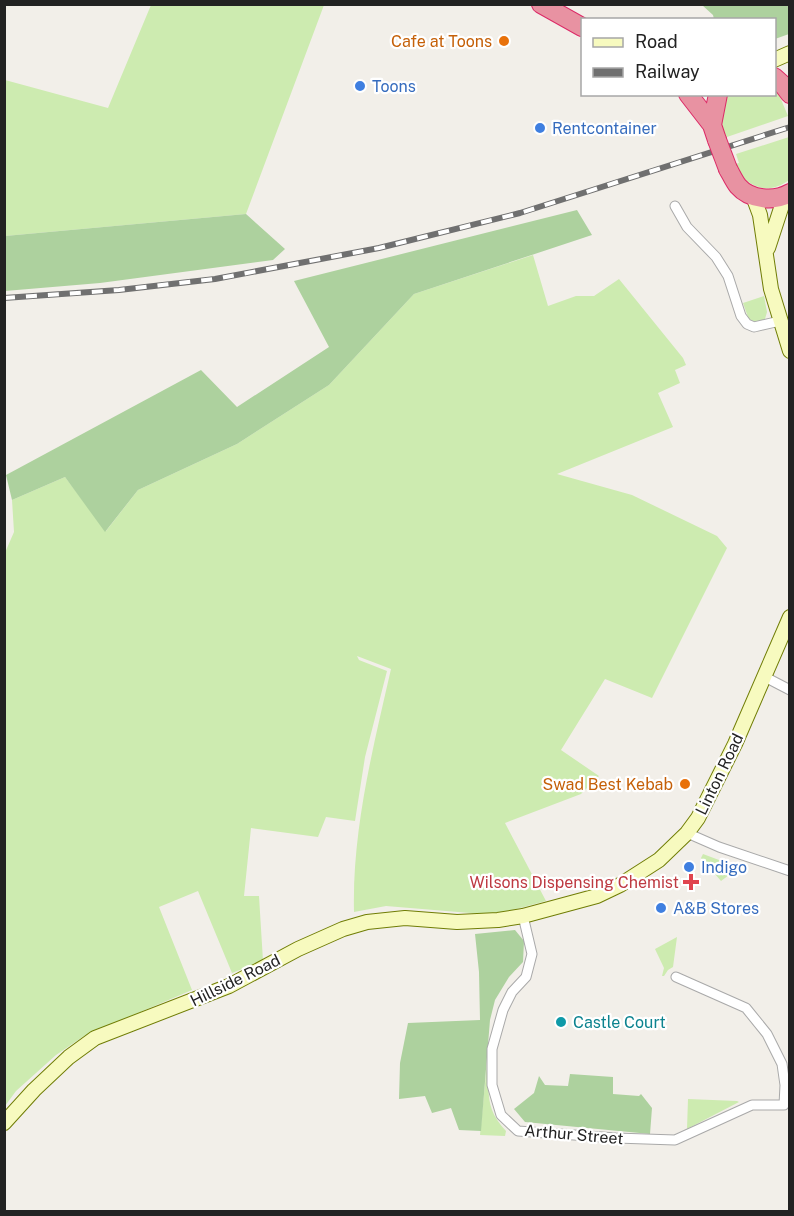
<svg xmlns="http://www.w3.org/2000/svg" width="794" height="1216" viewBox="0 0 794 1216" font-family="'Public Sans',sans-serif">
<style>
.grass{fill:#cdebb0}
.forest{fill:#add19e}
.lines{fill:none;stroke-linecap:round;stroke-linejoin:round}
.street-casing{stroke:#a9a9a9;stroke-width:11}
.secondary-casing{stroke:#707d05;stroke-width:16}
.highway-casing{stroke:#dc2a67;stroke-width:20}
.street{stroke:#fff;stroke-width:9}
.secondary{stroke:#f7fabf;stroke-width:14}
.highway{stroke:#e892a2;stroke-width:18}
.rail-casing{stroke:#707070;stroke-width:6}
.rail{stroke:#fff;stroke-width:4;stroke-dasharray:11;stroke-linecap:butt}
.highway-bridge-casing{stroke:#dc2a67;stroke-width:20;stroke-linecap:butt}
.highway-bridge{stroke:#e892a2;stroke-width:18}
.food-dot{fill:#e8710a;stroke:#fff;stroke-width:2}
.shop-dot{fill:#3f7fe0;stroke:#fff;stroke-width:2}
.health-dot{fill:#e0444e;stroke:#fff;stroke-width:2}
.culture-dot{fill:#0f9aa8;stroke:#fff;stroke-width:2}
.labels{text-anchor:middle;stroke-width:4.5;stroke-linejoin:round;paint-order:stroke}
.food-label{font-size:16px;fill:#c56008;stroke:#fff;text-anchor:end}
.shop-label{font-size:16px;fill:#366cbe;stroke:#fff;text-anchor:start}
.street-label{font-size:16px;fill:#222;stroke:#fff}
.health-label{font-size:16px;fill:#be3a42;stroke:#fff;text-anchor:end}
.culture-label{font-size:16px;fill:#0d838f;stroke:#fff;text-anchor:start}
</style>
<rect width="100%" height="100%" fill="#f2efe9"/>
<path class="grass" d="M151,5H324L246,214L5,236V80L108,108Z
M775,85L788,116L724,138L720,126L724,95L774,94Z
M789,137V180C766,197 747,186 733,165L739,163L736,154Z
M533,255L548,306L576,296H594L619,279L683,358L686,365L675,370L680,383L658,393L673,427L557,474L632,495L717,536L727,548L652,698L605,679L561,750L599,776L581,794L505,823L546,901L494,915L386,906L354,912C352,830 373,748 391,669L357,656L359,660L387,671L365,757L355,821L326,817L318,837L251,828L244,896H259L263,961L232,973L198,891L159,907L192,990L84,1036L56,1055L16,1091L5,1106L4,555L14,532L12,500L65,477L106,531L138,490L237,444L329,385L414,294Z
M764,296L767,312L765,319L757,322L749,320L743,303Z
M703,854L735,866L733,872L721,881L701,858Z
M677,937L673,967L668,970L664,976H662L664,968L655,949Z
M487,1063H490C488,1092 485,1109 506,1131L505,1136L480,1135Z
M688,1099L737,1101L739,1102L687,1129Z"/>
<path class="forest" d="M702,5H789V34L775,39L774,20L714,19L713,15Z
M577,210L592,235L414,294L329,385L237,444L138,490L105,532L65,477L12,500L6,475L201,370L237,407L329,347L294,281Z
M246,214L285,249L273,260L100,283L5,291V236Z
M515,930L524,941L523,962L509,977L495,1000L490,1020L481,1131L459,1130L451,1108L432,1113L425,1096L399,1099L400,1063L408,1023L480,1020L479,972L475,934Z
M570,1074L613,1077V1094L639,1096L641,1094L652,1108L650,1134L525,1122L514,1109L534,1093L539,1076L545,1085L568,1086Z"/>
<g class="lines">
<defs>
<path id="street" d="M675,206L687,227L716,257L728,276L741,316L747,324L754,327L780,321
M765,677L790,690
M687,833L719,847L790,871
M523,916L532,954L526,977L512,992L503,1010L492,1049V1085L501,1115L518,1131L616,1138L675,1140L752,1105H784
M676,977L746,1008L767,1034L782,1064L785,1085L784,1105"/>
<path id="secondary" d="M774,60L790,53
M753,196L760,215L771,289L790,351
M768,248L785,196
M4,1123L34,1090L69,1057L95,1038L229,986L298,949L343,929L367,922L405,918L457,922L498,920L523,916L597,896L620,885L659,860L687,833L698,818L735,744L790,617"/>
<path id="highway" d="M541,4L582,27
M774,77L784,86L790,94
M688,94L712,125
M717,140L712,125L718,94
M728,169C731,174 734,181 738,186C750,200 774,202 790,193"/>
</defs>
<use href="#street" class="street-casing"/>
<use href="#secondary" class="secondary-casing"/>
<use href="#highway" class="highway-casing"/>
<use href="#street" class="street"/>
<use href="#secondary" class="secondary"/>
<use href="#highway" class="highway"/>
<defs>
<path id="rail" d="M4,298L119,290L215,279L379,248L520,213L790,127"/>
</defs>
<use href="#rail" class="rail-casing"/>
<use href="#rail" class="rail"/>
<defs>
<path id="highway-bridge" d="M717,140L728,169"/>
</defs>
<use href="#highway-bridge" class="highway-bridge-casing"/>
<use href="#highway-bridge" class="highway-bridge"/>
</g>
<g class="food-dot">
<circle cx="504" cy="41" r="6"/>
<circle cx="685" cy="784" r="6"/>
</g>
<g class="shop-dot">
<circle cx="360" cy="86" r="6"/>
<circle cx="540" cy="128" r="6"/>
<circle cx="689" cy="867" r="6"/>
<circle cx="661" cy="908" r="6"/>
</g>
<path class="health-dot" d="M688 873h6v6h6v6h-6v6h-6v-6h-6v-6h6z"/>
<circle class="culture-dot" cx="561" cy="1022" r="6"/>
<g class="labels">
<g class="food-label">
<text x="492" y="47">Cafe at Toons</text>
<text x="673" y="790">Swad Best Kebab</text>
</g>
<g class="shop-label">
<text x="372" y="92">Toons</text>
<text x="552" y="134">Rentcontainer</text>
<text x="701" y="873">Indigo</text>
<text x="673" y="914">A&amp;B Stores</text>
</g>
<g class="street-label">
<text transform="translate(719 774) rotate(-64)" y="6">Linton Road</text>
<text transform="translate(235 980) rotate(-26)" y="6">Hillside Road</text>
<text transform="translate(574 1134) rotate(5)" y="6">Arthur Street</text>
</g>
<g class="health-label">
<text x="679" y="888">Wilsons Dispensing Chemist</text>
</g>
<g class="culture-label">
<text x="573" y="1028">Castle Court</text>
</g>
</g>
<rect width="794" height="1216" fill="none" stroke="#222222" stroke-width="12"/>
<rect x="581" y="18" width="195" height="78" fill="#ffffff" stroke="#a7a7a7" stroke-width="1.5"/>
<rect x="593" y="38" width="30" height="9" fill="#f7fabf" stroke="#a7a7a7" stroke-width="1.5"/>
<text x="635" y="48" font-size="18" fill="#222222">Road</text>
<rect x="593" y="68" width="30" height="9" fill="#707070" stroke="#a7a7a7" stroke-width="1.5"/>
<text x="635" y="78" font-size="18" fill="#222222">Railway</text>
</svg>
